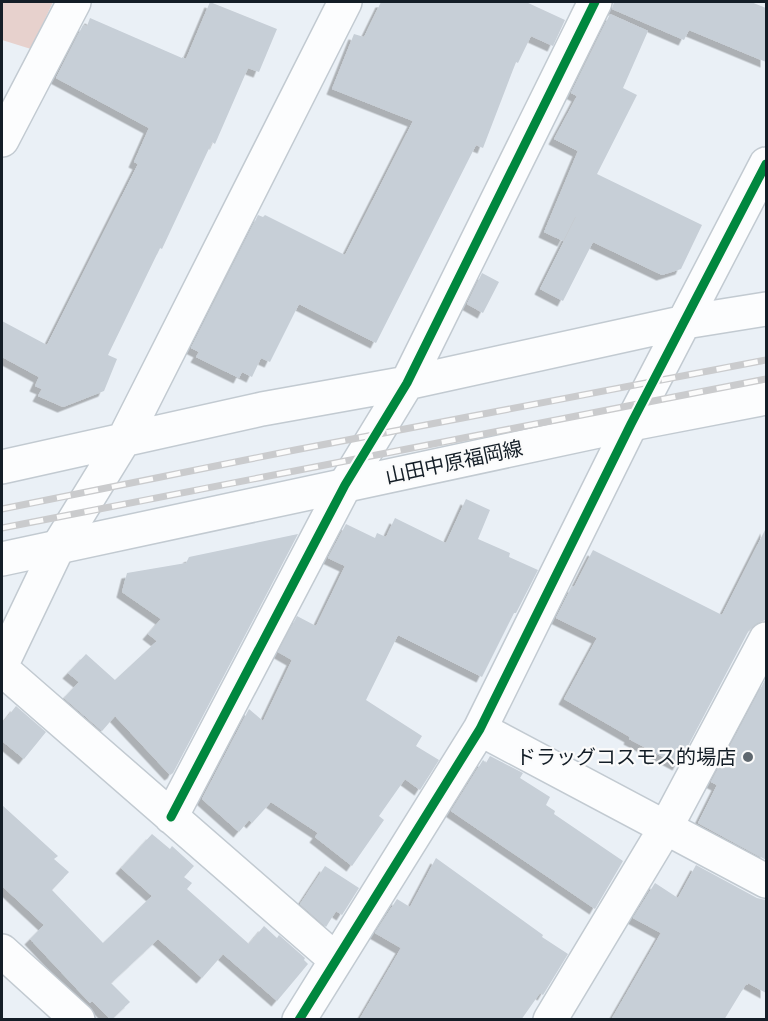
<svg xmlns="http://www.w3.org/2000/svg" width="768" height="1021" viewBox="0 0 768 1021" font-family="'Fira Sans','Noto Sans JP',sans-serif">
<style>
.green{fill:#e7d1cd}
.building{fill:#c7cfd7;filter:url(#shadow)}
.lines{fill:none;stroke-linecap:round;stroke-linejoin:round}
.minor-casing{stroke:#c2cad1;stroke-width:36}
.major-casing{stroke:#c2cad1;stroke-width:36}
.minor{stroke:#fcfdfe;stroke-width:33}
.major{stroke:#fcfdfe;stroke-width:33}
.rail-casing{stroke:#cacbcd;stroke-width:7}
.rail{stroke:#fbfbfb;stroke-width:4.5;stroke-dasharray:14;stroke-linecap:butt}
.cycleway-casing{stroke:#fbfbfb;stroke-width:13}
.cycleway{stroke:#00873e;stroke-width:9}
.poi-dot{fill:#5f686f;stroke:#fbfbfb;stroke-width:2}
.labels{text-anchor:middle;stroke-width:4.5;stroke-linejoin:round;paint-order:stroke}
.street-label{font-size:20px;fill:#141e27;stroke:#fbfbfb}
.poi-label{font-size:20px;fill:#141e27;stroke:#fbfbfb;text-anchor:end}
</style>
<defs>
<filter id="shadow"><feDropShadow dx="-5.5" dy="5.5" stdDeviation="0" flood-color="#0004"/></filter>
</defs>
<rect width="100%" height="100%" fill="#eaf0f6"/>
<path class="green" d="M2,2H53L31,49L2,40Z"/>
<path class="building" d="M210,2L277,29L259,72L248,68L215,144L212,142L162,249L160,248L108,355L117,359L104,391L63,407L38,396L42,389L35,386L39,377L2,357V321L47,345L138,164L134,162L149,128L56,78L83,25L87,26L90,18L182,58V57L186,59Z
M381,2H526L565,20L553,46L531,36L518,63L516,62L483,148L476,145L376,343L299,304L270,362L261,358L252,377L242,372L239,378L196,357L199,352L191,348L258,215L263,217L265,215L345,255L413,121L332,89L354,34L364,37Z
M614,2H751L766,8V62L689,30L684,40L612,9Z
M610,14L648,31L623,88L637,95L597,174L702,225L681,269L662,275L593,242L563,301L540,289L576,217H575L563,241L544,232L578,151L554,139L577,96L571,93Z
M482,273L499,282L483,313L467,304Z
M466,499L490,510L478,539L510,553L509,557L538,570L516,613H514L482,677L398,635L366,700L422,736L416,746L439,760L420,790L405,779L379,816L384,820L352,866L315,837L318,833L271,802L252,823L249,820L239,832L202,799L249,709L263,721L292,660L278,652L297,616L316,626L345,566L328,558L346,524L375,538L377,533L386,537L395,518L446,543Z
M766,528V620L757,623L749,630L678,765L629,739L630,737L564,699L597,638L556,618L572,586L574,587L593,550L722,615Z
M298,534L173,773L170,775L115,716L102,731L64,698L79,682L68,673L86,654L115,680L157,641L148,634L161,619L122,592L127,573L186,563L189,557Z
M766,678V860L698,823L717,785L711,782Z
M16,706L46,732L24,759L2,741V724Z
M490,756L523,773L520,778L550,797L546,805L555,811L554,814L623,861L595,909L451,811L483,760L486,763Z
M2,805L58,856L54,859L69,872L52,890L103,943L152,896L121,868L152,834L170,849L172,846L194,866L184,877L192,883L187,889L249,944L264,926L277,938L279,935L305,958L304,960L308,964L277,1001L223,954L202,978L158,939L111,983L130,1002L111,1020L92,1001L90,1003L30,939L44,925L2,886Z
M436,858L543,935L542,937L568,954L543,995L540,993L521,1020H359L401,948L375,933L397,899L410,907Z
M696,865L757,898L766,900V993L748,983V985L746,984L724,1020H611L661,933L633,918L655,883L678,898Z
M325,866L359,888L342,915L336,911L326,927L300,904Z"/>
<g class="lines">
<defs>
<path id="minor" d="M2,140L74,2
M2,467L262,409L407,383L685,322L766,309
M2,664L58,547L123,441L345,2
M2,669L336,960
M480,729L766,881
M171,817L345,485L407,383L595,2
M2,951L78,1020
M299,1020L480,729L631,424L766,164
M550,1020L666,827L766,639"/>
<path id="major" d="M2,559L631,424L766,398"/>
</defs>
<use href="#minor" class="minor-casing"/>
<use href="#major" class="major-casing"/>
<use href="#minor" class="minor"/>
<use href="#major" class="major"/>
<defs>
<path id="rail" d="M2,509L295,450L766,360
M2,528L766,379"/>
</defs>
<use href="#rail" class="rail-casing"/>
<use href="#rail" class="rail"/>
<defs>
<path id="cycleway" d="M171,817L345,485L407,383L595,2
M299,1020L480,729L631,424L766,164"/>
</defs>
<use href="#cycleway" class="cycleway-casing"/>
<use href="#cycleway" class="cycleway"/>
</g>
<circle class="poi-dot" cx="748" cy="757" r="6"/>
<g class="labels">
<g class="street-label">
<text transform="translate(454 462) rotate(-12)" y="7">山田中原福岡線</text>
</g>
<g class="poi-label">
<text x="736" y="764">ドラッグコスモス的場店</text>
</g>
</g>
<rect width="768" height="1021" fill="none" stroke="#141e27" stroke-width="6"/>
</svg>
